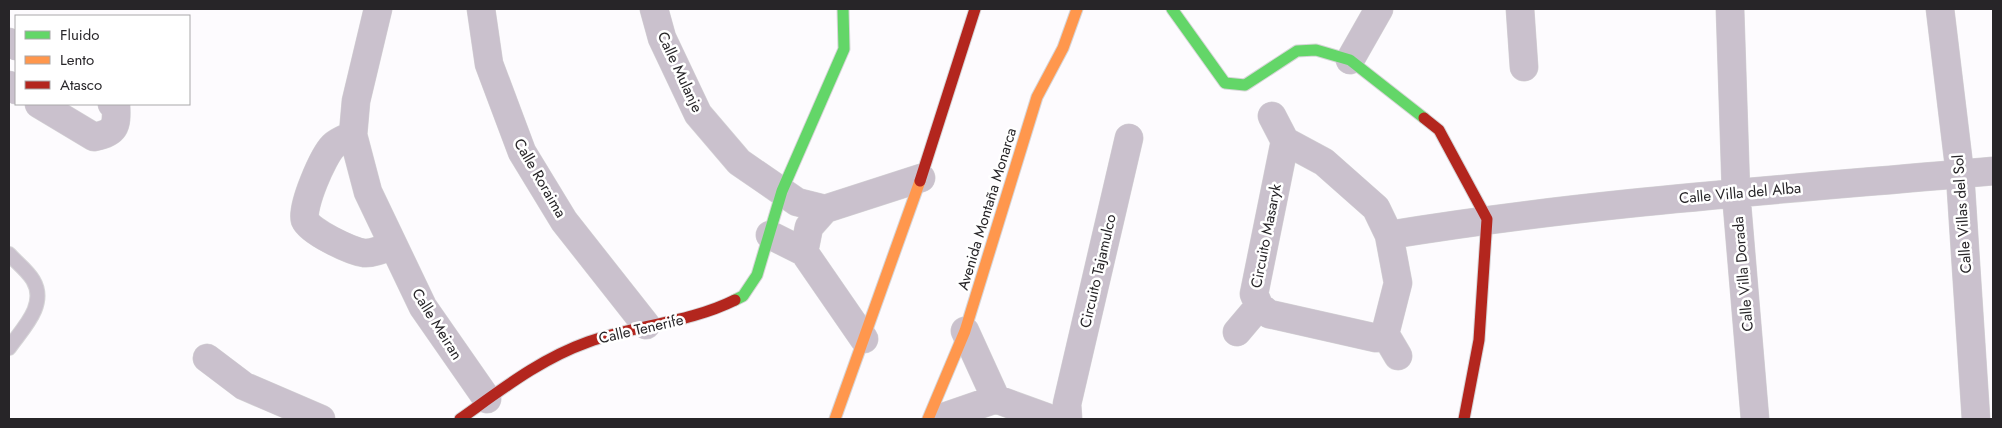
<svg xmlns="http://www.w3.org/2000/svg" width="2002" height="428" viewBox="0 0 2002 428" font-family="Jost,sans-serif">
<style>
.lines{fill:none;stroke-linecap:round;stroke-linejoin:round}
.lane-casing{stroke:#d6d5d7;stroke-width:16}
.street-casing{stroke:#d6d5d7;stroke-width:29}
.fast-casing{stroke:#d6d5d7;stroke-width:13}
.slow-casing{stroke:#d6d5d7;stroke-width:13}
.jam-casing{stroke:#d6d5d7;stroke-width:13}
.lane{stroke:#cac1cd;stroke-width:14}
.street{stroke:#cac1cd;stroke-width:28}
.fast{stroke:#63d668;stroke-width:11}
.slow{stroke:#ff974d;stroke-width:11}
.jam{stroke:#b3261e;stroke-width:11}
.labels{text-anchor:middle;stroke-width:5;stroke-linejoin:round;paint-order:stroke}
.street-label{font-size:15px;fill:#272528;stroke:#fff}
</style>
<rect width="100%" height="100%" fill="#fdfbfe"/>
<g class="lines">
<defs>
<path id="lane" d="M9,254C16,262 27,270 33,280C48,305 22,329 9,348"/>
<path id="street" d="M378,9L356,101L353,135L368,192L423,307L487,399
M481,9L489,64L522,152L564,221L646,325
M654,9L662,38L698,114L739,162L797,202L825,209L921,178
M1520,9L1524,67
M1730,9L1736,193L1755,419
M1940,9L1960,174L1976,419
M9,42L16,46
M1350,60L1379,9
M9,85L16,90
M39,104L94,137C115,133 117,127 116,106L112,104
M1272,116L1285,141L1324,162L1376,208L1389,235L1398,283L1385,334L1376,338L1269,314L1259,306L1254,294L1285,141
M353,135C347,138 338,141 333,146C323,156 301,207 305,220C310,232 351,251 364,253C373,254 385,248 393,245
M770,235L804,252L864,339
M1389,235C1589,202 1792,189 1993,171
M804,252L809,227L825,209
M965,331L996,399
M1237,332L1259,306
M1385,334L1398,356
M207,358L244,386L321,419
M938,419L996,399L1051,419
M1068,419L1067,404L1129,138"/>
<path id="fast" d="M1172,9L1225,83L1245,85L1297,51L1316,50L1350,60L1424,118
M735,300L743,296L757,275L782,191L844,49L843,9"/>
<path id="slow" d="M835,419L920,181
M928,419L965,331L1037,97L1063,48L1077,9"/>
<path id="jam" d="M1424,118L1439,130L1487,219L1479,340L1464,419
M920,181L975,9
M460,419C501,390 540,359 588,342C636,325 689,323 735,300"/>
</defs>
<use href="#lane" class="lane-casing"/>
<use href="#street" class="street-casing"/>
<use href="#fast" class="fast-casing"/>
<use href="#slow" class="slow-casing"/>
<use href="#jam" class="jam-casing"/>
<use href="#lane" class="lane"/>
<use href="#street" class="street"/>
<use href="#fast" class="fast"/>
<use href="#slow" class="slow"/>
<use href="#jam" class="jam"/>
</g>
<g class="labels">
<g class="street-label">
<text transform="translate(680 72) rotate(65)" y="5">Calle Mulanje</text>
<text transform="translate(540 178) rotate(60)" y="5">Calle Roraima</text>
<text transform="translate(1740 193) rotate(-5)" y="5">Calle Villa del Alba</text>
<text transform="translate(987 209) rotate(-73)" y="5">Avenida Montaña Monarca</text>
<text transform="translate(1962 214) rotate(-94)" y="5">Calle Villas del Sol</text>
<text transform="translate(1266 236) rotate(-79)" y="5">Circuito Masaryk</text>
<text transform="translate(1098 271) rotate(-77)" y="5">Circuito Tajamulco</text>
<text transform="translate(1743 274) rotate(-95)" y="5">Calle Villa Dorada</text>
<text transform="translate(437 324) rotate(58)" y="5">Calle Meiran</text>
<text transform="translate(641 329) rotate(-13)" y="5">Calle Tenerife</text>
</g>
</g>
<rect width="2002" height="428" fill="none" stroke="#272528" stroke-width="20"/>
<rect x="15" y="15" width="175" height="90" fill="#ffffff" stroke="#a9a8a9"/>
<rect x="25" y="31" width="25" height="8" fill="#63d668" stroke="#a9a8a9"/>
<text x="60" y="40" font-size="15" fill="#272528">Fluido</text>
<rect x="25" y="56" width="25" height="8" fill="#ff974d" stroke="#a9a8a9"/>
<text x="60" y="65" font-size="15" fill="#272528">Lento</text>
<rect x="25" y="81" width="25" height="8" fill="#b3261e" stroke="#a9a8a9"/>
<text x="60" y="90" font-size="15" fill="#272528">Atasco</text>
</svg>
